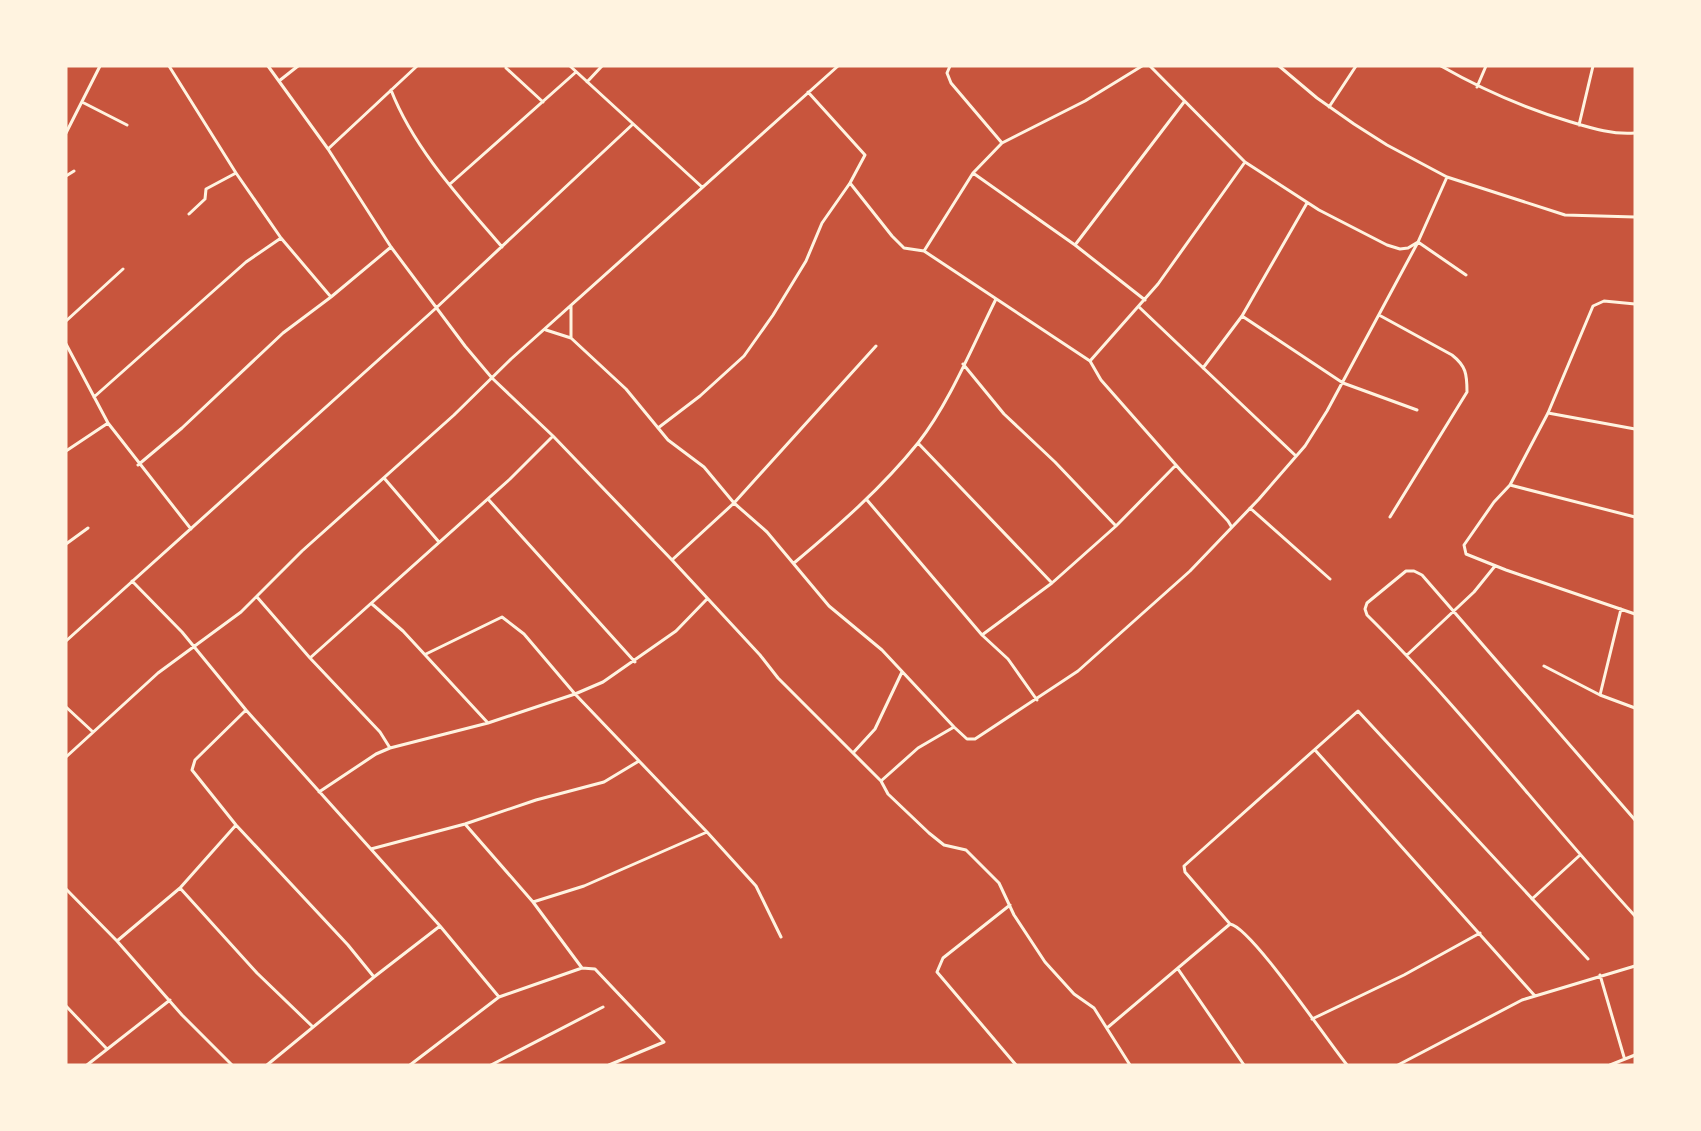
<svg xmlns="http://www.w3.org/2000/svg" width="1701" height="1131" viewBox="0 0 1701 1131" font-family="Merriweather,serif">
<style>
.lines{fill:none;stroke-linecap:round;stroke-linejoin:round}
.minor{stroke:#fff3e0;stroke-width:3}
</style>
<rect width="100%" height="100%" fill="#c8553d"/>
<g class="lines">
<path class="minor" d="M169,66L236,173L281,238L331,297
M268,66L328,149L391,247L465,346L492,378L553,436L672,560L760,655L778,678L881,781L888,794L929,833L944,845L966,850L999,883L1014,915L1045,962L1074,994L1094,1008L1130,1065
M570,66L702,187
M950,66L947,73L951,83L1002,143
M1150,66L1245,162L1319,210L1387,245L1400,249L1408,248L1418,242L1447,177
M1279,66L1317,98L1354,124L1387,145L1447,177L1565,215L1635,217
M1441,66C1483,90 1524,108 1571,122C1591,128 1613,135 1635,133
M506,68L543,102
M279,81L298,66
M587,82L602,66
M1477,87L1486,66
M391,90C414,149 461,199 502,247
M82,102L127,125
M1329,107L1356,66
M1579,125L1593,66
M66,133L100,66
M328,149L417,66
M973,173L1075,245L1145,300
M66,176L74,171
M850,183L892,236L904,248L924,251L1090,361L1101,380L1183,473L1228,521L1231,526
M450,184L576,72
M189,214L205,199L206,189L236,173
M1075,245L1184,102
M924,251L973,173L1002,143L1085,101L1142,66
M1635,304L1604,301L1593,306L1548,413L1510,485L1494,502L1464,545L1466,554L1506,570L1635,614
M571,306V338
M1139,307L1296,456
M1379,315L1452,355C1466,366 1467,374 1467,392L1390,517
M1242,316L1343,383L1417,410
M66,321L123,269
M546,330L571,338L626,389L668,440L704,467L734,503L876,346
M66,344L108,423L191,529
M1090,361L1158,284L1245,162
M963,364L1004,414L1055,462L1116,526
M1203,368L1242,316L1307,203
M94,397L246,262L281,238
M1548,413L1635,429
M658,428L700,396L744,356L773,315L806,261L822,223L850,183L865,155L808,92
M918,443L1052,583
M66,451L108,423
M138,465L182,428L283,333L331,297L391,247
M384,478L439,542
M1510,485L1635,517
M488,499L635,662
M867,500L982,635L1008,659L1037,700
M1250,508L1330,579
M66,544L88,528
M672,560L734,503L767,532L829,606L882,650L954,727L967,739H975L1078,671L1190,571L1259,499L1305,446L1327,411L1418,242L1466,275
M794,563C838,526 881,489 918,443C949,404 973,345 996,299
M132,581L182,632L246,710L440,926L499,997
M257,597L310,658L380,732L390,748
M372,604L403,631L488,723
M982,635L1052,583L1116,526L1176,465
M66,641L435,309L633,124
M426,654L502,617L524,634L575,694L707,832L756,886L781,937
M1407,655L1474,592L1495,566
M310,658L510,479L553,436
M1544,666L1600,695L1635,708
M1600,695L1621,609
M66,707L93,732
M246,710L195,760L192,770L236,825L348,945L374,977
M1315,750L1535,996
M853,753L875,729L902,672
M66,757L158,673L241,612L302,551L454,415L511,359L838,66
M881,781L918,748L954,727
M319,792L376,754L390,748L488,723L575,694L603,682L676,631L707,599
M1635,820L1422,575L1414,571H1406L1367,603L1365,609L1367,615C1462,709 1544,817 1635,916
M465,824L533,902L582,968
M236,825L180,888L257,973L313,1027
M371,849L465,824L536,800L604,782L639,761
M66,889L117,941L182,1015L232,1065
M1532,899L1579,856
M533,902L584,886L707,832
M1010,905L943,958L937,972L1016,1065
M1230,924L1185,872L1184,866L1358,711L1588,959
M117,941L180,888
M1178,969L1244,1065
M1600,975L1624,1057
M66,1006L107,1049
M1312,1019L1404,975L1480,933
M1107,1028L1230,924C1251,927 1328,1042 1347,1065
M87,1065L170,1000
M267,1065L374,977L440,926
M410,1065L499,997L582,968L595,969L664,1042L609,1065
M491,1065L603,1007
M1398,1065L1522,1000L1635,966
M1610,1065L1635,1055"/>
</g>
<rect width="1701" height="1131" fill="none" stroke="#fff3e0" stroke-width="135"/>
</svg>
